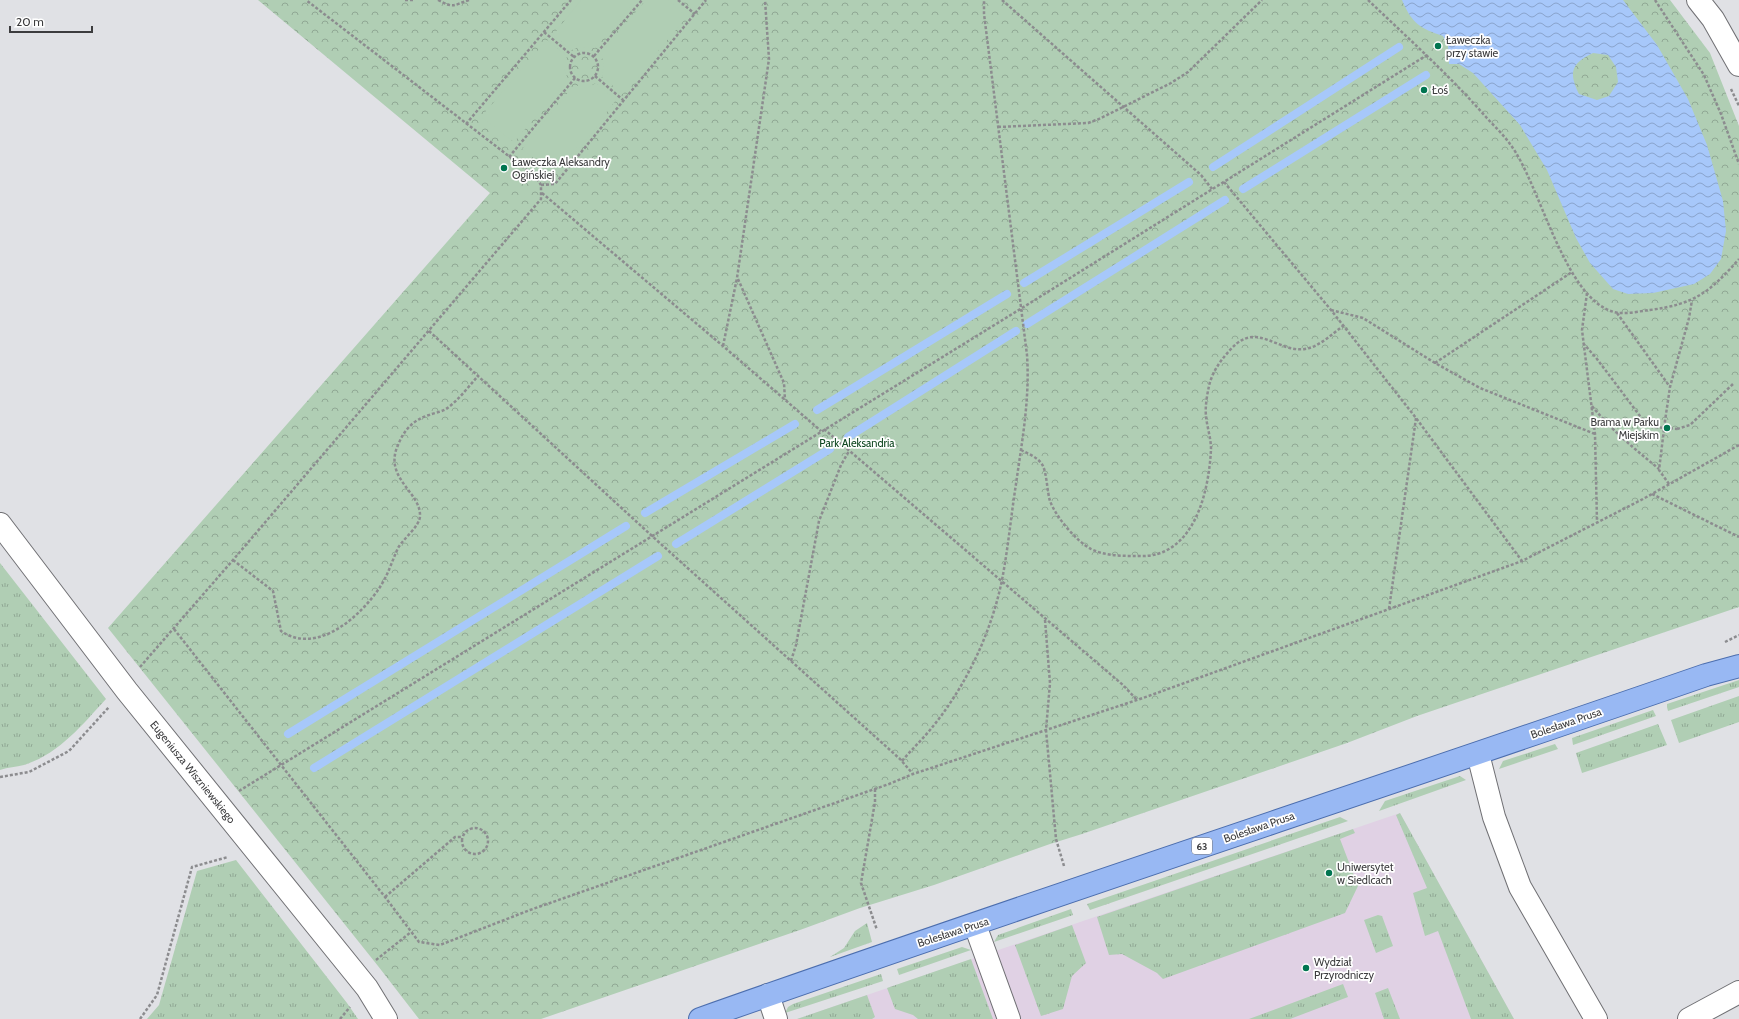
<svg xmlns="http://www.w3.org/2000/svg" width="1739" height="1019" viewBox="0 0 1739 1019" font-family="Cabin,sans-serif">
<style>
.education{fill:#e0d1e4}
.grass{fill:url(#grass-tufts)}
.park{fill:url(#park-crowns)}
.garden{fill:#b0ceb4}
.water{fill:url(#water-waves);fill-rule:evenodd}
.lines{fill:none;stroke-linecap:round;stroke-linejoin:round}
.stream{stroke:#a7c8fa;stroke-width:8}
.minor-casing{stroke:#707074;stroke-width:24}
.major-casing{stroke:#4c6eae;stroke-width:24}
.path{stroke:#8c8c8f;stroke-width:2.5;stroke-dasharray:3 2;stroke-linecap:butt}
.minor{stroke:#fff;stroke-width:22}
.major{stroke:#98b8f3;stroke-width:22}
.path-bridge{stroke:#8c8c8f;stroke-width:2.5;stroke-dasharray:3 2;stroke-linecap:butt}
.poi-dot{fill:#007550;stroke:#fff;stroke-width:1.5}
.labels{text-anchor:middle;stroke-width:3.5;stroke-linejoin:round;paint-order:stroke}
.shield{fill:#fff;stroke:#767678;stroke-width:1}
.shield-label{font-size:10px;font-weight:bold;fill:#3c3c3e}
.poi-label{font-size:11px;fill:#3c3c3e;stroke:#fff;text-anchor:start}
.park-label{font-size:11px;fill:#0e461f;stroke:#fff}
.street-label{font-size:11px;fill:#3c3c3e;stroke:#fff}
</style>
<defs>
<pattern id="grass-tufts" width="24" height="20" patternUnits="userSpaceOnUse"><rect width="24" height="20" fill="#b0ceb4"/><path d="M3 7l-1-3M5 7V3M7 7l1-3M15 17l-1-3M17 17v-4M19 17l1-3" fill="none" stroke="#90a894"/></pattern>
<pattern id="park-crowns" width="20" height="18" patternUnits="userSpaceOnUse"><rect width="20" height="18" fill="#b0ceb4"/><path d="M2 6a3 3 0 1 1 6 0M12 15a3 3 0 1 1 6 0" fill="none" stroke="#90a894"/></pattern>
<pattern id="water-waves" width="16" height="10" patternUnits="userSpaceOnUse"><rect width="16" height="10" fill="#a7c8fa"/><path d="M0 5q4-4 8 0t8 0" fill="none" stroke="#89a4cc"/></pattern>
</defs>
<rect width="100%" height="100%" fill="#e0e1e5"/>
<path class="education" d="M1400,813L1514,1019H797L1083,921Z"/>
<path class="grass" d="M0,563L106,699C82,725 59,754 24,765C16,767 8,767 0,770Z
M1739,680V687L1668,711L1667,707V704Z
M1739,696V722L1679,743L1671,720Z
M1653,710L1656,716L1573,745L1572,738Z
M1658,724L1667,745L1582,773L1576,753Z
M1555,744L1558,749L1499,769L1503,761Z
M1460,776L1466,780L1379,811L1385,801Z
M1400,813L1514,1019H1471L1438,931L1425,936L1413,893L1427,888L1396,815Z
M1340,817L1348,821L1090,910L1087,904Z
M1353,829L1355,833L1340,839L1358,886L1345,913L1163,979L1157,973L1122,954L1109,955L1097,917Z
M236,860L347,1003L358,1019H147L159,1005L197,871Z
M1071,909L1073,915L994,942L998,935Z
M1378,915L1382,916L1393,946L1376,953L1364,920Z
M867,923L872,942L830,957L844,948L855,931Z
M1072,925L1086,963L1072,976L1063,1009L1041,1016L1015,945Z
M962,947L971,950L899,975L897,969Z
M971,959L993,1019H918L913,1015L895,1009L887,988Z
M881,974L883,981L785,1013L788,1007L793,1004Z
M1343,984L1348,997L1290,1019H1249Z
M1388,988L1400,1019H1384L1375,993Z
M867,995L875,1017L872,1019H797Z"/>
<path class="park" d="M258,0H1670L1710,53L1739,126V607L1417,716L1347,743L1082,834L1050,844L934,885L860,908L800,930L541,1019H419L378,966L108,628L490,193Z"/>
<path class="garden" d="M581,0H635L595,48L579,47L572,50L553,35Z
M646,0H668L687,17L652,58L654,59L638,78L636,76L623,94L602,77L604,62L600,54Z
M547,40L567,56L564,69L568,79L514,142L481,117Z
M596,83L616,100L605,114L607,115L579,148L577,146L554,174L522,149L574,85L587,88Z"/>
<path class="water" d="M1402,0H1623L1657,45L1688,99L1707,145L1723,201L1726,231L1721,259L1710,274L1694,284L1653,293L1628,294L1613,289L1590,263L1576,238L1547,170L1520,125L1473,73L1459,64H1449L1448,45L1443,36C1420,28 1412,24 1402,0ZM1593,53L1608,55L1616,67L1618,82L1609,96L1597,100L1579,94C1569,73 1570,64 1593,53Z"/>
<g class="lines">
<path class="stream" d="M1213,167L1399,47
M1243,189L1426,75
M1024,283L1189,182
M1027,324L1225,200
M817,410L1007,294
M848,437L1016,331
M645,513L795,424
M676,544L830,449
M288,734L626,526
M314,768L658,556"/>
<defs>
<path id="minor" d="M1698,0L1713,19L1739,65
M0,524L127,691L367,988L386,1019
M1478,754L1494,817L1520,887L1596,1019
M975,925L1009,1019
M768,995L776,1019
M1689,1019L1739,992"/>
<path id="major" d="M700,1019C1034,901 1371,791 1706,675L1739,666"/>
</defs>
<use href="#minor" class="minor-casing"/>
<use href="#major" class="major-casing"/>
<path class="path" d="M405,0H414
M438,0C455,9 453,5 469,0
M678,0L695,14
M1002,0L1201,175L1212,189
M1368,0C1408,38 1449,75 1486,117C1494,126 1503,134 1510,144C1540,183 1564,299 1614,312C1625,315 1639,311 1650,310C1695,304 1710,292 1739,259
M1655,0L1704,75L1721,114L1739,164
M544,32L574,57
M570 67a14 14 0 1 1 28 0a14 14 0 1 1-28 0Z
M594,56L642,0
M595,76L623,100
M1731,89L1739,106
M466,124L571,0
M998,127L1088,123L1099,119L1171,83L1188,72L1262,0
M509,157L575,78
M1224,182L1331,310L1416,418L1522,561
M541,185L555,184L706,0
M542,193L723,346L821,431
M738,279L784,383L785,400
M1587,293L1582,330L1595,434L1597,522
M1331,310L1363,318L1435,363L1480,388L1595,434
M1617,313L1670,387
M429,331L652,536L900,759L913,774
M1583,343L1597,359L1643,420L1655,427
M723,346L737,278L769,59L765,0
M1435,363L1572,272
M1592,406C1611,430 1635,449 1659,469
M824,429L1123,685L1137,700
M1677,429L1690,425L1734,383
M1021,450C1029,454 1039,458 1043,466C1047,475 1047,491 1050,501C1056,517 1076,541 1091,549C1105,556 1123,556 1138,556C1194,559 1209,492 1211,449C1211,438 1207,427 1206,416C1205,407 1207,395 1209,386C1212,372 1222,358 1232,348C1257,321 1278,353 1305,349C1319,347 1332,334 1343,326
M1669,484L1659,470L1665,421L1670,387L1689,318L1692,300
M1652,494L1739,537
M233,560L273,591L281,631C317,656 361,616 380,587C388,575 392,561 398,548C403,539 420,526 420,516C421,492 383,478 398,445C404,430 413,420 429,415C434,413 441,412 446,409C458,401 468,387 478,376
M1389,609L1416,418
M1045,620L1050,683L1046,730L1056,839L1064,866
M174,629L385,897L419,942L440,945L530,910L889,784L913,774L1143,698L1522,561L1643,499L1739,445
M1725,642L1739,635
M791,661L796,645L819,521L841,465L849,451
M140,667L233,560L541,199V185L536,177L306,0
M902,761C911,750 921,741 930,730C965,688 991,634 1002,580C1008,549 1011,516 1016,484C1022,441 1030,399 1027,355L984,14V0
M0,777L29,772L69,751L109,707
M875,789V802L861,883L877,930
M239,791L1022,308L1427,55
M462 841a13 13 0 1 1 26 0a13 13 0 1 1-26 0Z
M385,897L455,837H462
M376,960L411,932
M140,1019L157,995L192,867L228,857
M340,1019L350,1007"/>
<use href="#minor" class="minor"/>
<use href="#major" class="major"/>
<path class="path-bridge" d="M1655,427L1677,429"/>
</g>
<g class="poi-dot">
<circle cx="1438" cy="46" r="4"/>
<circle cx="1424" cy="90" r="4"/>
<circle cx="504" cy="168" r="4"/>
<circle cx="1667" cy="428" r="4"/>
<circle cx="1329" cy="873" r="4"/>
<circle cx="1306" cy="968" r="4"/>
</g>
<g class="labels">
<rect class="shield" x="1192" y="838" width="20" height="16" rx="3"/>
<g class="shield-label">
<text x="1202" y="850">63</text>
</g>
<g class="poi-label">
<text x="1446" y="44">Ławeczka<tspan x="1446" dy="13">przy stawie</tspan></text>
<text x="1432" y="94">Łoś</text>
<text x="512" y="166">Ławeczka Aleksandry<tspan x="512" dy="13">Ogińskiej</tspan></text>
<text x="1659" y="426" text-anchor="end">Brama w Parku<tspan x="1659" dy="13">Miejskim</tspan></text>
<text x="1337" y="871">Uniwersytet<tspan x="1337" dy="13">w Siedlcach</tspan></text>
<text x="1314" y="966">Wydział<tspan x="1314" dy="13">Przyrodniczy</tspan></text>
</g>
<g class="park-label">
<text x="857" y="447">Park Aleksandria</text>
</g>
<g class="street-label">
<text transform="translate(1566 723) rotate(-19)" y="4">Bolesława Prusa</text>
<text transform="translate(193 772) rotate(51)" y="4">Eugeniusza Wiszniewskiego</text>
<text transform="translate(1259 827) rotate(-19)" y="4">Bolesława Prusa</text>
<text transform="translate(953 932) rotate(-18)" y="4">Bolesława Prusa</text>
</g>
</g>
<path d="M10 26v6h82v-6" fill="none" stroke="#3c3c3e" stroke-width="2"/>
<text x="16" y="26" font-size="12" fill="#3c3c3e" stroke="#ffffff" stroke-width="3" paint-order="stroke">20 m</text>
</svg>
